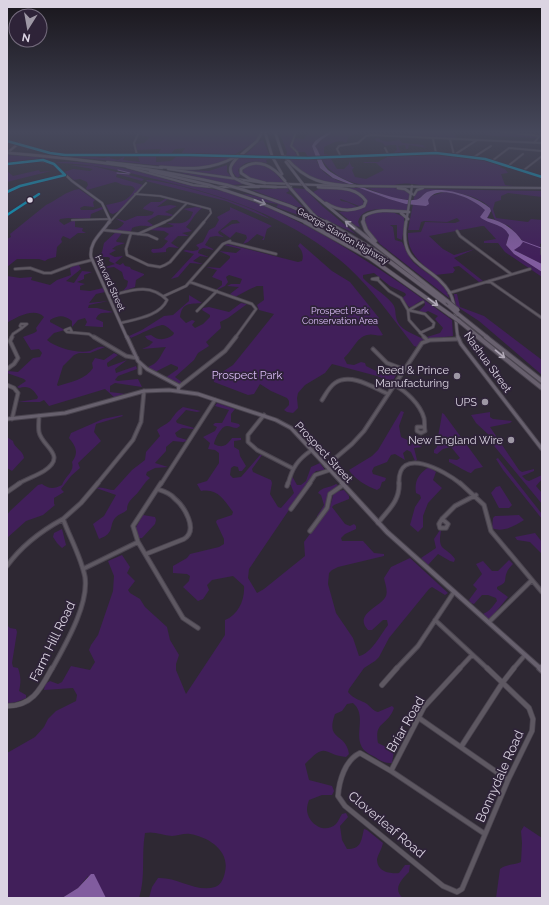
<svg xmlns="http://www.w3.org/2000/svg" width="549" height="905" viewBox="0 0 549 905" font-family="Raleway,sans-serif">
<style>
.green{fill:#411f5a}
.water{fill:#815c9f}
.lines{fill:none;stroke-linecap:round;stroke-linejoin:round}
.stream{stroke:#815c9f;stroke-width:1}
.minor-far4-casing{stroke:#4a444f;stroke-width:2.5}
.minor-far3-casing{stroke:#4a444f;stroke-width:3.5}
.minor-far2-casing{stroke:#4a444f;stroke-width:5}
.minor-far1-casing{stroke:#4a444f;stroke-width:5.5}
.minor-casing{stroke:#4a444f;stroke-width:6}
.major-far4-casing{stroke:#4a444f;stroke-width:3}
.major-far3-casing{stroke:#4a444f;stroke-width:4}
.major-far2-casing{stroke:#4a444f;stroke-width:5}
.major-far1-casing{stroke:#4a444f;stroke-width:6}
.major-casing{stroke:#4a444f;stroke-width:8}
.highway-far2-casing{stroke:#4a444f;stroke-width:3.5}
.highway-far1-casing{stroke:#4a444f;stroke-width:5}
.highway-casing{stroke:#4a444f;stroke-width:6}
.minor-far4{stroke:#5e5862;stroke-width:1.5}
.minor-far3{stroke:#5e5862;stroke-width:2}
.minor-far2{stroke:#5e5862;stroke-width:3}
.minor-far1{stroke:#5e5862;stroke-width:3.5}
.minor{stroke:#5e5862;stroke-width:4.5}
.major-far4{stroke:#67606d;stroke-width:2}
.major-far3{stroke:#67606d;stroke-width:2.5}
.major-far2{stroke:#67606d;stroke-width:3}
.major-far1{stroke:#67606d;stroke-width:4}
.major{stroke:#67606d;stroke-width:5.5}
.highway-far2{stroke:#68606e;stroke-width:2.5}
.highway-far1{stroke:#68606e;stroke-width:3.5}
.highway{stroke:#68606e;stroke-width:4}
.highway-bridge-far1-casing{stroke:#4a444f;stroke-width:3.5;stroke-linecap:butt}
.highway-bridge-casing{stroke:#4a444f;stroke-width:5;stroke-linecap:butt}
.highway-bridge-far1{stroke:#68606e;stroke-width:2.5}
.highway-bridge{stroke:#68606e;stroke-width:3.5}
.bus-1-casing{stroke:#2e2338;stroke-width:4}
.bus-1{stroke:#00a9ce;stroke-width:2.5}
.oneway{stroke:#b3abb9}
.bus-dot{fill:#dbd4e2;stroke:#2e2338;stroke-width:1.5}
.poi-dot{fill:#9e98a5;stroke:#2e2338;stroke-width:1.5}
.labels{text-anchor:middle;stroke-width:3.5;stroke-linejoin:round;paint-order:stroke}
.far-street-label{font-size:9px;fill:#dbd4e2;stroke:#2e2338}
.far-park-label{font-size:9px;fill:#debffa;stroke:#2e2338}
.street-label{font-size:11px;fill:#dbd4e2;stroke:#2e2338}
.poi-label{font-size:11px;fill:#dbd4e2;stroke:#2e2338;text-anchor:end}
.park-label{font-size:11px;fill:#debffa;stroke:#2e2338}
.near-street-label{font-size:13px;fill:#dbd4e2;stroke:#2e2338}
</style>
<rect width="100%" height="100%" fill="#2e2833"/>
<path class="green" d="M144,132H260V136L253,143L234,155L181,154L185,148L175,149L171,154H158L161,149L137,150L136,144L144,143L150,137L139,135Z
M279,132H295L291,146L298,157L286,156L287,152Z
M309,132H360L348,137L347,142L345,143L342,141L335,142L324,147V154L333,156L308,157L305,152H298L292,147L295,138L304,139Z
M408,132H454L457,139L409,137Z
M484,132L521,134L537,137L536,138C519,137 502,137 486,135Z
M378,138C383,143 393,142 399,139L402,143L424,145L423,146L427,148L409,145L408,149H406L405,145L398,146L401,152L393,153L397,150L396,145H390L385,146L383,143L376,141L375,139Z
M263,140L270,156L245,155L260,141Z
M434,154L483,159L503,165L500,167L505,169L508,173L501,174L505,185L513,186H430C421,186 409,182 399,184C374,190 336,185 321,158L331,159L337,169H344L349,164V161L352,167H354L352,170L355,177L366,179L384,170L376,163H363L365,162H378L391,155Z
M7,155L51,158L47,160H29L7,164Z
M74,156H88L104,158L110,156V158L118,160L125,156L123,160L140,162L138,157L156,156V162H158L171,161L176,157L175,156L233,157L216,166L194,169L72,157Z
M240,157L270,158H271L266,160L267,163C256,162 246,159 238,170L240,176L237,178L232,171C232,164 235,162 240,157Z
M288,158H316C320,176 338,181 354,186C328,184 304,180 288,158Z
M60,162C100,160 141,172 179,183C194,187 211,188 226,192C309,219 382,269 452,320L453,336L428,339L427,337L440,333L443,328L435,319L438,316L428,311L424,313L419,311L425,305L424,301C417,300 415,307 409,307L402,298L406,295L405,293L390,286L374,273L363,275V278C371,287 384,293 392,303C396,308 395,311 396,317C399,331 413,333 423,339V340L417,347L414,346C393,319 373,290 348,267C295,220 230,197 163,181C127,172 93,163 55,163Z
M253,164C269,165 275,172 285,184C271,182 253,183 243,172L244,167Z
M70,165L93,166L144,179L142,181L117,174L116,177L143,185L121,210L113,214L110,213L106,205C120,202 128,202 135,189C132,184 129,187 124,185C121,185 118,182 115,182L87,190L86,188L88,185L87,182L80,179L74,180L64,172L73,169L90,171L93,169Z
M227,165V172L232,177L184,170L209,171Z
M39,170L40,172L51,171L7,182V171L13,176Z
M177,172L232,179L244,184L232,185Z
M147,180C168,180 255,206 270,219L226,201L146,181Z
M288,188L289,191L286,193L291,195L306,210L252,190Z
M292,188L305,189L322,206L356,234L316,215Z
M343,188H361L389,199L409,204L407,211C394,210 362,203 358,222L360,227L356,226L339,212C348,210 360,212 367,204V200L363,195Z
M367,188C380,188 400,185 410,194L409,200L390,197Z
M79,189L95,200L93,202L94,207L84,206L80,208L81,210H93L102,207L103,209L91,214L90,219L68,218L60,219L59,221L64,225L72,221H75V227L83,228L82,231L86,233H78L70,239L63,236L61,239L62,242L57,247L56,257L48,259L45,261L39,259H17L7,267V239L11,237L10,234L46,205C57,200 66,191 79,189Z
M319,189C332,189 359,187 364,203L362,206H359L341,199H340L341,201L347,202L358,207C341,213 324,203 313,192Z
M422,189L542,191V197L508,193L501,196V200L489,204L495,202L493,209L496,218L528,222L531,219L542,220V243L540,244L542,264L514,250L522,240L509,226L495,220C493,216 492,212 490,208C479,194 445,189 429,192C423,193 420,200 413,201L416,191Z
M445,192C464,194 477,201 490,214L487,219L506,229L509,235L506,245L514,254L542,272V277L505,252L498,243H484V241L496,239L484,226H482L429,236L443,249L454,255L475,249L454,258L483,281L479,282L459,266L453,267L455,270L453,273L435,275C421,263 407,253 408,233L421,232L425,222L455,223L460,221L457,218L447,222L424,221L421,222L419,230H408L413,204L418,205L431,196Z
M242,194C257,194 304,210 315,220L308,221L301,216L276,207L278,205L277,204L265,202Z
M165,199H168L157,207L170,205L177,206L165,212L173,215L172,216L158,215L147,221L153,225L152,226C143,227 143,224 132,228L131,232L106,229C114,229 119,231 124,223L115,218L125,221L137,216H146L152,215L154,212L143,209L144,207L151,202H160Z
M196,207L202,208C194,214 192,221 186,227L192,231L182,233L189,236H178L171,243L179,248L169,247L166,249V252L153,253L151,251L152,249C163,249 162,248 168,241L164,239L169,234L164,231L150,230C161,224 165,230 174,226L167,223C178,223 189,226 193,212L183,209Z
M230,207L272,226L267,229L264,240H262L264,237L257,234L248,242L243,244L247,238L246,235L236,232L230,238L220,231L232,224L240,223L237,220H232L218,232L219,234L224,237L216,236L210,237L205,245L215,250L203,248L199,250L198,253L209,257L200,256L193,261L203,264L190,263L178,277L171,279L194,254L183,251L186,250L193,251L198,250L199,248L196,245L203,242L209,230L215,227L219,220L217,217L230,210Z
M390,211L404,217V227L402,240L397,238V225H390L393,227L395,240L402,242C406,249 408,256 413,262C424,273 447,282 449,298L380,244L367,229L364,221C369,211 380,212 390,211Z
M116,232L122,233L116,241L117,242L125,243L116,246L112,249L116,250L109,254L115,257L123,256L115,263L120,265L123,263L125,266L130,267L131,269L144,274V275L136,280L135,287L123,291L127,286L128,281L124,279L122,272L114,267L99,269L115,264L109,261L110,258L108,257H97L102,252L104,243Z
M300,243L332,271L350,282L379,318L375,322L383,335C378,337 373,333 367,335C357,337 352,351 344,358L347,364L354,365L361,362L365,363L366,366L384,375H391L398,372L392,382L377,376L332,364L325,373L305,385L298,393L297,398L298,408L293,413L287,412L284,410L289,405V401L287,398L271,391L260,384L254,394L248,395L214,382L213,378L233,365L274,314L259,310L257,305L264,300L263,286H257L250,289L235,297L230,294L239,287L227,286L231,284H240L242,279L229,275L226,277L228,282L225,286L217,290H216L222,285V281L212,277L217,270L206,267L220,268L230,258V256L219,251L236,253L241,249L224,245L227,244L298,262L302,261C304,255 302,250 298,246Z
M76,264L79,265L81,269L66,281L74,283L82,271L92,272L84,275V279L77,282L85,284L80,286V290L90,291L103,288L105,292L96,294L89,303L108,301L89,305L88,308H97L113,312C107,314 99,310 96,319L103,322V327H101L85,326L87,322L85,318L78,320L72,327V321C64,315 59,315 50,320V322L65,330L54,333L47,340C56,348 78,354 90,351C95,349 98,346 105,347L90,353H79L74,355L63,366L57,385L58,386C71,382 86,379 93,368L92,363L95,358L104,360L114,353L118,355L107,363V365L108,367L127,360L115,369L116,373L136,366L137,369L118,376L115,380L118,381L138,379L142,387L115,383L110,386V392L126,394L115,398L105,389L49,406L44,400L40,402H18L37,399L38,397C33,389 29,385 19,388L17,387L26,381L24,379L7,373L8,371L18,372L33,358L40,357L42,353L39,349L31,350L23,337L34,333L37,331L36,328L44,317C35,307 16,317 7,323V276L20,278L32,277L31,280L50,285L57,280L71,275L70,268Z
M454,294H457L460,307L484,316L542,360V375L479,321L456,306Z
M189,295L202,303C190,304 182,302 180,317L186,323L192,320L195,321L192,325L195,328L203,324L210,317V315L202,310L203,308L209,307L229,312L241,303L247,304L228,318L220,322L221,328L206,342L209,346L198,353L194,360L175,377L183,383L180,385L165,378L178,369V367L171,364L155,372L148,368V367C159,363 160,356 166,347L142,349L149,346L153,342L147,339L145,336L151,335C158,341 166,340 173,335L174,333C171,330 167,326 163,325C157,325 138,335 131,338L129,336L142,330L164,316L173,315L189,301Z
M217,403L235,409L231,414V422L239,424L240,426L237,428C233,428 230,426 227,426C221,426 215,439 214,444C223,449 227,445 232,438H241V440L234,441V447L239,450L240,456L246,466L242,471H239L238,467L234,466L231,468L230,475L233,478L241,477L260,455H262L252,469L253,472L271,480L272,483L270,494L278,507L281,508L294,493L290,483L291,477L292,476L297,485H301L306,481L311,467L320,463L325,470L316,471L314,473L249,569L248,578L257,593L264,589L305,556L304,542L330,507L334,492L344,490L349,496V499L334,505L332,507L345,524L350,526L354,524L356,526V529L345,534L341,538L342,541H363L374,553L384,554V556L338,567L332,570L329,573L328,584L336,613L353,638L359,656C371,654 381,634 388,625L387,620H383L372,630H368C353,614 381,607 386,596C388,590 385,584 384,578L391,567L410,558L448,593L445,595L432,587L429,589L389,638L379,657L375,661L364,668L349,689L348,692C353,699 361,700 367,704C371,707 373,711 378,712L392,706L394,708C387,727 374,721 378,743L394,751L392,763C384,763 381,761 375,757C371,755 367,753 364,750C352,736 368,716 353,703L347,704L342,711L335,714C325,742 346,732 349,754L346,757C322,754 327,741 305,764L309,780L332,786L334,791L332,795H322L309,800C308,803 307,806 307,809C307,823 324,835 336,824C338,822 340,817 342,814L346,813L348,817L340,826L342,840L347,849C361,849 361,842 364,829L367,830L383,843C382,849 378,854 377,859C377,872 390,874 399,873L405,865H410L409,872C402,879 392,889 403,898H149L152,887L158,878C178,877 196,893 215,887C221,885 224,878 225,872C230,851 209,837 190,834C184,833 178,836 172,836C162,835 154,831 145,833C141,855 146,877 139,898H106L99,886L88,876L78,888L62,898H7V753L35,737L44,727L48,719L56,711L76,701L77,695L73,688L44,690L45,684L50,681L58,684L62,682L71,666L90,670L95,662L89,650L91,645L98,635L113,591L114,576L108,561L122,555L130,567L127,573L135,581L128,590L130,593L140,599L145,607L167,627L170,640L179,655L176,664V670L186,694L225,635V620C238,615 245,600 244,586L233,576L212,580L207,585L209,590L203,599L198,601L183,587L189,581L190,576L187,574L173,573V566L187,558L190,554L219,547L224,544V539L216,522L217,520L232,515L233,512C224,500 218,488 201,491L197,484L207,481L219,463V453L215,450L208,449L210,443L203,437L215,431L217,427L213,425L215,423H222L229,410L215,406Z
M183,407L201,411L197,412L186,410L176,421L177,423L194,428L193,429L182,428L175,433L177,437L187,440V441L183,442L173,441L166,447V451L155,463L168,467L155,468L147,472L146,475L150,478C145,482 143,486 139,491C134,498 127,500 127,510C124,513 119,514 116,517C108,525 116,533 99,539L93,524L104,516L116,495L96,488C102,486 108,490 114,490L132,470L145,460L146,452L160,436L157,430C161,426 166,425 170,421C176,413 175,413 183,407Z
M401,411L404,412L399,426L401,437L422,447L414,448L417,460L415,461L411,452L407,450L403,453L405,460L395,454L391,455L387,462L374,467L372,471L373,474L386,478L385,481L382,482L380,488L377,490C368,487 353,478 349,470L372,456L378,450Z
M490,412V417L493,419L512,421L510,423L490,427L519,470L522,472L534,469V471L522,476L526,480L529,481L542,475V479L536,486L542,493V504L490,441V436L476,423L471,415Z
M442,413L444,414L483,467L475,469L471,473C468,473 454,464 449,462V459L457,460L460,458L451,447L443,449L437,454L434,453V450L437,447C437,437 441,424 442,413Z
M122,415L123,416L96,424L94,432L101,441L78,463L80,468L71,476L61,489L64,492L54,498V504L55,505L43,515L26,521L7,538V515L10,511L38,485L42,484C49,489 54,489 62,485C65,476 75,472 72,462C79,452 76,447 69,438L71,433L103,419Z
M7,437L13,441C14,448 23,450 24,458L12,471L7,468Z
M498,458L542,514V519L503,470L496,459Z
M429,467L436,472L433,480L442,488L428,503L423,516V527L418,532L410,525L415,507L421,498L420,495L416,493C414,481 419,473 429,467Z
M336,484L338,485L328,495L326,507L317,518V516L324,505L321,495L318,493C321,487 330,488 336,484Z
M500,486L512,505L509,508H499L491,493L496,487Z
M143,515L155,517L156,520L155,524L142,538H138L135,529Z
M519,515L524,520C515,526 502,533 492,528L493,518L495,516Z
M62,529L66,545L62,548L57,543L53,537L54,533Z
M440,530L441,531C437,552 446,546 455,559L454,562L450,561L438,554L428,565L421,558L436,548L434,539Z
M535,533L542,542V554L530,542L517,540L515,537Z
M509,560L513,564C511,566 508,569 507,572C503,581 509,582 497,587V589L508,597L490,619H488L483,614C490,611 493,606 497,601L496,598L488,595H482L474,604L471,603L469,600L477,589L473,585L482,574L476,564L483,561L492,571H498Z
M7,625L10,628L16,629L17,632L12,663L13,667L18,668C21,676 21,683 19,691L26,695V698C20,701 14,703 7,703Z
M524,826L542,838V898H496L500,869C507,864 514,865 521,862L522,843L521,831Z"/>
<path class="water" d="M328,132H333L321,140L315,146C321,154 321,163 328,170C341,181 397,202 414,200C420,200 422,195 427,192C442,185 478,197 490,208L491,211L487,218C503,221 514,229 523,242L520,246L514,250L542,264V272L514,254L506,245L509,235C503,223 489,225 480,217L485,210C475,199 437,182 428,200L429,204L426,206L406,204L389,199L333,178L320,168L312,146L315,141Z
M91,874H94L106,898H62L78,888Z"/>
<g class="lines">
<path class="stream" d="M118,170L130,173
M117,173L129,174
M522,241L541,248"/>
<defs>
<path id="minor-far4" d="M296,132L291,146L297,152L299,158
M503,132L540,136
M433,139L436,153
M450,139L454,155L477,140
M534,143L542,133
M385,148L388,154
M137,155L134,143L139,132
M341,157L337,149L339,146L358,143L366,136L371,135L542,143
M474,157L491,146
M492,161L509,148L542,151
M508,166L523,154
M524,170L542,156
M7,192L20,186L65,175
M135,194L160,196L210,209L211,213L203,223
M72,220L110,219
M109,223L146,183
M162,223L171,219L187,203"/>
<path id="minor-far3" d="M109,223L110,222
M103,230L131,233L126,249L127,255L148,265L160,267L165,265L170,262L204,222
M457,231L460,236L511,274
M131,233L148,235L157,239
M138,234L165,222
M228,242L276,254
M542,249V254
M15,269L30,268L44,273H51L72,265L92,260
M378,278V280L372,279Z
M378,280L389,291L401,298L408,310L409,320L425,338
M489,281L542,318
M190,282L252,304L256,309L235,338
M449,293L530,269
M109,296C130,291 149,282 167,300C160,316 136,319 121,323
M164,296L186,286L223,244L230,241
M408,310L425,314L434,323L433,327L420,333
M409,310L423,302
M197,311L217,291
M21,324H27L22,328L20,326Z
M72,332L70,328L65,330L67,332L89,334L95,338
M11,338L13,334L22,328"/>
<path id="minor-far2" d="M94,337L126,356L137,358
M424,337L427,340
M373,349L387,363L403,369
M140,363V373
M7,369L14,364L18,358L10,341L12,337
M7,385L14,388L18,393L12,419
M394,385C406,391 420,404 424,418C425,422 424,427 425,431L421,433L417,431V427H424
M179,387L225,351L236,337
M322,400C326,394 329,387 335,383C351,372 374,388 388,394
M264,415L248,435V442L257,450L292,468
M326,466L352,444L364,431L422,343L430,340L458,339
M18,484C26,479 36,476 44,471C68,455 42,447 39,432C38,427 39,421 39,416
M97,484L133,440L141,422L144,391
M161,484L215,400
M288,484C292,468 298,459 312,450
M309,484L315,475L330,470
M399,484C397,444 445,471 461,484"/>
<path id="minor-far1" d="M161,483L133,526L138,542L183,618L198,628
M460,483L484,505L491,531L542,592
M287,486L288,483
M7,492L20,483
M291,509L310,483
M63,519L81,503L98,483
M442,519L448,524L446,528H440L439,524Z
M442,519L455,506L476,495
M378,523C388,510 400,501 399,483
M310,531L327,508L330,494L343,485
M146,554L184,539C199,530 184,506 174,498C170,493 163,491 157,489
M7,566C22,545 41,531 63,519C70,538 81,557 85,577C89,605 65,645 52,669
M83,569L138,542
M435,620L488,669
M489,622L532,580
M396,669L418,646L454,592
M459,669L472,655
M513,669L525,655"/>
<path id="minor" d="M382,685L397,668
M7,706C33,706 41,688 52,668
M419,718L508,780
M461,747L503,682L514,668
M391,771L424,707L460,668
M485,834L391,771L360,753C345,760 339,781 338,796L345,806L443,886L457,892L462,889L508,780L532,731L533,719L529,708L487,668"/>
<path id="major-far4" d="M7,141L50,153L65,155H189L308,158L436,153L485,159L542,177
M7,153L19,143
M107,162L162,168
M7,164L37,160L53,163L72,181L102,203L110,220L108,223
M127,167L193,185L211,187H259
M168,169L265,183L343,186
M351,186L542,188
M273,187H291
M414,195L417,190L423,188
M406,223L412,186"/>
<path id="major-far3" d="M109,222C101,234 89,242 91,257L127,338
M406,222C398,268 432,263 450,293C457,306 455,323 458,338"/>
<path id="major-far2" d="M127,337L138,361L147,369L179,386L178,391
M458,337L461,344L542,449
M7,419L65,413L144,391L169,390L198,394L276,420L291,428L343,484"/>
<path id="major-far1" d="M342,483L387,532L541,669"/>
<path id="major" d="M540,668L542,670"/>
<path id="highway-far2" d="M265,132L272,156
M275,132L283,156
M9,153C83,159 155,168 227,185
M241,155L257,141L262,132
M273,158L282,174
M286,158C306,181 325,185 354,186
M286,162L302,183
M160,167C187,169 210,171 235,157
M150,171L209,185
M234,178C227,169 231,164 238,157
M242,182L255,186L276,187
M265,183L250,179L241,173V169C258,156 274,167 285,181
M318,187C335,189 355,185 366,201L364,206C351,212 338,211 326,203
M398,188L405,189L412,194
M291,189L312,213
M307,189L348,223
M224,190L254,200L307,223
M244,190L290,206L328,223
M401,213L408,219
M320,221L323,223
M363,223L364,216C378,208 394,211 409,212"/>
<path id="highway-far1" d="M305,222L370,258L449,314
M321,222L357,249
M326,222L374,250L449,306
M347,222L447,301
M363,222L366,230L375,241
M458,314L488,338
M459,321L480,338"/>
<path id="highway" d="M478,337L542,388
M486,337L542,381"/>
</defs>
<use href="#minor-far4" class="minor-far4-casing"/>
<use href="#minor-far3" class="minor-far3-casing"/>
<use href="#minor-far2" class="minor-far2-casing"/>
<use href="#minor-far1" class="minor-far1-casing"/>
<use href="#minor" class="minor-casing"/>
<use href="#major-far4" class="major-far4-casing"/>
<use href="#major-far3" class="major-far3-casing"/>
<use href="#major-far2" class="major-far2-casing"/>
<use href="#major-far1" class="major-far1-casing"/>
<use href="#major" class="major-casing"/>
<use href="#highway-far2" class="highway-far2-casing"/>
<use href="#highway-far1" class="highway-far1-casing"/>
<use href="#highway" class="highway-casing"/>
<use href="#minor-far4" class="minor-far4"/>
<use href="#minor-far3" class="minor-far3"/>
<use href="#minor-far2" class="minor-far2"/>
<use href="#minor-far1" class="minor-far1"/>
<use href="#minor" class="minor"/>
<use href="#major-far4" class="major-far4"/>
<use href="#major-far3" class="major-far3"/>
<use href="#major-far2" class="major-far2"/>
<use href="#major-far1" class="major-far1"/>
<use href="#major" class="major"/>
<use href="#highway-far2" class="highway-far2"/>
<use href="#highway-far1" class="highway-far1"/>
<use href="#highway" class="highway"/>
<defs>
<path id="highway-bridge-far1" d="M7,152L9,153
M272,156L273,158
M285,156L286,158
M235,157L238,155
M234,178L242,182
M286,183L291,189
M302,183L307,189
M209,185L224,190
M227,185L244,190
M313,214L319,220"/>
<path id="highway-bridge" d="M447,301L458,310
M449,306L458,314
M449,314L459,321"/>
</defs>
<use href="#highway-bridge-far1" class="highway-bridge-far1-casing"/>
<use href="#highway-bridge" class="highway-bridge-casing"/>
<use href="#highway-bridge-far1" class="highway-bridge-far1"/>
<use href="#highway-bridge" class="highway-bridge"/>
<defs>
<path id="bus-1" d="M7,141L50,153L65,155H189L308,158L436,153L485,159L542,177
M7,164L43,160L54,164L65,175L20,186L7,192
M7,215L39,194"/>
</defs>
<use href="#bus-1" class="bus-1-casing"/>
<use href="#bus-1" class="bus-1"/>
</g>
<defs><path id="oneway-shaft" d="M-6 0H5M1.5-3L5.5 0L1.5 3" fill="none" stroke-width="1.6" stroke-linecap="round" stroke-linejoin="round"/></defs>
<g class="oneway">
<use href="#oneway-shaft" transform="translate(260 202) rotate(21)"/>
<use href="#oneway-shaft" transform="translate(350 225) rotate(-141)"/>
<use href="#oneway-shaft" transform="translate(433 302) rotate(36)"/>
<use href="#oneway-shaft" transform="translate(500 354) rotate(39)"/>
</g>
<linearGradient id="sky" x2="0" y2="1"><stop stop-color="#19161c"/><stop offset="0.51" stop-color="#46485b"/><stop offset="1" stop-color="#46485b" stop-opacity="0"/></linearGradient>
<rect width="549" height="259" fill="url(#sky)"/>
<circle class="bus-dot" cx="30" cy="200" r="3.5"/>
<g class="poi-dot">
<circle cx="457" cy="376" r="4"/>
<circle cx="485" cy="402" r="4"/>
<circle cx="511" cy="440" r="4"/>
</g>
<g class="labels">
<g class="far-street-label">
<text transform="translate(343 236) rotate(30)" y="3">George Stanton Highway</text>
<text transform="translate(110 283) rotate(66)" y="3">Harvard Street</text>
</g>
<g class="far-park-label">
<text x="340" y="314">Prospect Park<tspan x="340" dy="10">Conservation Area</tspan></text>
</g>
<g class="street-label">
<text transform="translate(488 362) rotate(54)" y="4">Nashua Street</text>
<text transform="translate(324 452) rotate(47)" y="4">Prospect Street</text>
</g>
<g class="poi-label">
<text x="449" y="374">Reed &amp; Prince<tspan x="449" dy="13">Manufacturing</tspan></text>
<text x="477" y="406">UPS</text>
<text x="503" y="444">New England Wire</text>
</g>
<g class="park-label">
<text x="247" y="379">Prospect Park</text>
</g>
<g class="near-street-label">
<text transform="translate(52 641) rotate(-64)" y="5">Farm Hill Road</text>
<text transform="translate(405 724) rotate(-60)" y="5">Briar Road</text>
<text transform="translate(499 776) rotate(-66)" y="5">Bonnydale Road</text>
<text transform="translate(387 824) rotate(40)" y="5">Cloverleaf Road</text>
</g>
</g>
<rect width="549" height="905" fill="none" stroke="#dbd4e2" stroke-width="16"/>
<g transform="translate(28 28) rotate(191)"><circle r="19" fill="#2e2338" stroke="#736a7c"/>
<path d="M0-3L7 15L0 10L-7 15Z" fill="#9e98a5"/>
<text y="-6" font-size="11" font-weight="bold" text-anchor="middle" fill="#dbd4e2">N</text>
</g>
</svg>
